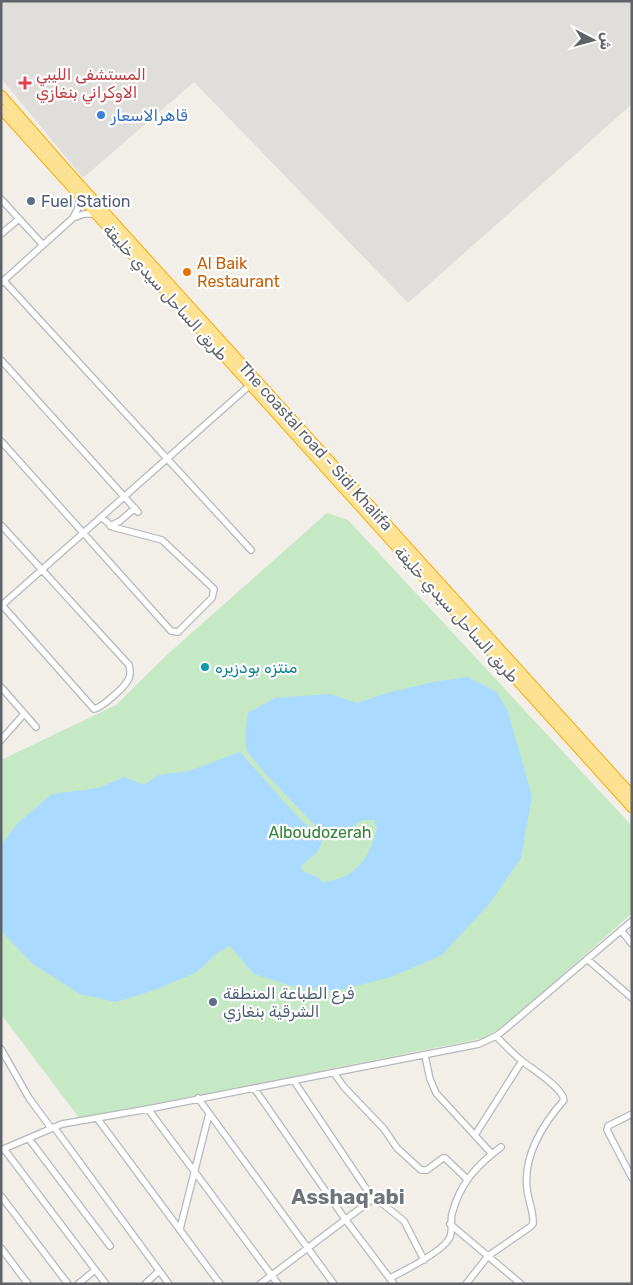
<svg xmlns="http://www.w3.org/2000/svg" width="633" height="1285" viewBox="0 0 633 1285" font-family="Rubik,Cairo,sans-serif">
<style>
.industrial{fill:#e0deda}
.green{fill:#c5e8c5}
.water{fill:#aadaff}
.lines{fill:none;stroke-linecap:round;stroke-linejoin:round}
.minor-casing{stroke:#b5b8bc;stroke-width:8}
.highway-casing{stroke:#f9ab00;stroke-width:11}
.minor{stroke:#fff;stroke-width:5.5}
.highway{stroke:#fde293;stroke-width:9}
.health-dot{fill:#e0444e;stroke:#fff;stroke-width:2}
.shop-dot{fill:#3f7fe0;stroke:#fff;stroke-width:2}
.service-dot{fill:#5c6f8a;stroke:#fff;stroke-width:2}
.food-dot{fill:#e8710a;stroke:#fff;stroke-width:2}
.culture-dot{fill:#0f9aa8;stroke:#fff;stroke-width:2}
.labels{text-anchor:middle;stroke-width:4.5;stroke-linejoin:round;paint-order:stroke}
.health-label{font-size:16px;fill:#be3a42;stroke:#fff;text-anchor:start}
.shop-label{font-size:16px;fill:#366cbe;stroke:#fff;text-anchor:start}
.service-label{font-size:16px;fill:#4e5e75;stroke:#fff;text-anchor:start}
.food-label{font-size:16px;fill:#c56008;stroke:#fff;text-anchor:start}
.street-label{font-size:16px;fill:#5f6368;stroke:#fff}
.culture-label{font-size:16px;fill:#0d838f;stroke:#fff;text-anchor:start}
.park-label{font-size:16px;fill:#348238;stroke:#fff}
.district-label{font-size:21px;font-weight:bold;fill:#70757a;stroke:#fff}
</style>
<rect width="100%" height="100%" fill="#f1efe8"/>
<path class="industrial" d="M1,1H632V104L408,303L194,82L83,178L1,78Z"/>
<path class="green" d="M327,513L348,520L632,826V913L510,1022L484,1038L80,1119L1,1014V760L116,705L169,653Z"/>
<path class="water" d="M468,677L497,692L508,712L532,796L521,858L489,904L442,955L391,977L336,991L292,986L254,974L230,946L217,953L197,972L160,988L116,1002L80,994L33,964L4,934L1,927V845L18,823L52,794L99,788L124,777L144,785L159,775L189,771L240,752L296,815L322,840C321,852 310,858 301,866L303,871L319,878L322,882C356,879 369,859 377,828L374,820H362L339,835L327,838L263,771L247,751L245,736L248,713L275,698L330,694L357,703L387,693L433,682Z"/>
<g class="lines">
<defs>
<path id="minor" d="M1,199L43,245
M73,218L84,214H95
M1,234L19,219
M4,281L251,550
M1,283L73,218L78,208L80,197
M1,360L138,512
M1,441L171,631L178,632L212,598L214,589L162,540L113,527L101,517
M1,525L129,665C130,669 131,676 128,680C124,688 101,708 94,709L1,604
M110,526L120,521L135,508
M1,606L250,385
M1,687L36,727
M1,740L24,714
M621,930L632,944
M587,959L632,998
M1,1049L29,1098L51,1128
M425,1056L430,1079L436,1093L492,1154
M334,1073L344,1087L384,1129L397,1148L421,1170H427L443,1158H445L467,1179
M294,1081L369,1193L404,1221L424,1260
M254,1088L345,1219L394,1284
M198,1098L334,1284
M148,1109L278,1284
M632,1114L608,1126L607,1130L632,1178
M97,1118L220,1284
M54,1127L169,1284
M475,1135L522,1061
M29,1139L110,1246
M4,1149L106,1284
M1,1150L62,1124L148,1109L479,1044L496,1036L504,1030L632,921
M1,1196L68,1284
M450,1224L521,1284
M180,1229L209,1114
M1,1248L28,1284
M390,1278C404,1271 444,1251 450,1237C453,1230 450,1221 452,1214C460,1183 476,1166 501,1147
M78,1284L95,1270
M145,1284L159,1271
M260,1284L374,1198
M466,1284L488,1256L530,1227L533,1224C534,1212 528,1200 527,1189C523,1155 543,1124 564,1100C562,1087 532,1069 522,1061C513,1054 505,1045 496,1036"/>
<path id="highway" d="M1,95L72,176L632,795
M1,109L632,808"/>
</defs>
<use href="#minor" class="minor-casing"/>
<use href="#highway" class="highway-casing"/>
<use href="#minor" class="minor"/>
<use href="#highway" class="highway"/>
</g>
<path class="health-dot" d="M22.5 75.5h5v5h5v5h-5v5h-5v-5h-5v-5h5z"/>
<circle class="shop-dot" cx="101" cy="115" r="5"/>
<g class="service-dot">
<circle cx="31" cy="201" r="5"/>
<circle cx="213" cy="1002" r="5"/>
</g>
<circle class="food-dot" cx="187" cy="272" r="5"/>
<circle class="culture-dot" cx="205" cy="667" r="5"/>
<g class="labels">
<g class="health-label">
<text x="36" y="80">المستشفى الليبي<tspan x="36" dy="18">الاوكراني بنغازي</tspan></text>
</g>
<g class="shop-label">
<text x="111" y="121">قاهرالاسعار</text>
</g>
<g class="service-label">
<text x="41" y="207">Fuel Station</text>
<text x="223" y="999">فرع الطباعة المنطقة<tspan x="223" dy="18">الشرقية بنغازي</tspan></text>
</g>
<g class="food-label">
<text x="197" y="269">Al Baik<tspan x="197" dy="18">Restaurant</tspan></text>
</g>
<g class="street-label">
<text transform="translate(166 292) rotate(48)" y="6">طريق الساحل سيدي خليفة</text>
<text transform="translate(316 446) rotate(48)" y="6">The coastal road - Sidi Khalifa</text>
<text transform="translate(457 614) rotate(48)" y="6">طريق الساحل سيدي خليفة</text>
</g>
<g class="culture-label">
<text x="215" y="673">منتزه بودزيره</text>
</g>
<g class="park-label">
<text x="320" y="838">Alboudozerah</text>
</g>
<g class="district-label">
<text x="348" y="1204">Asshaq'abi</text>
</g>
</g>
<rect width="633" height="1285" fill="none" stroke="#5f6368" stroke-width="5"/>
<g transform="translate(593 40) rotate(96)" stroke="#ffffff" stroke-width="4" paint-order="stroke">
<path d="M0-4L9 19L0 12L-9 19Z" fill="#5f6368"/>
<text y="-8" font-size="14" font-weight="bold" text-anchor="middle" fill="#5f6368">ش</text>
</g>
</svg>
